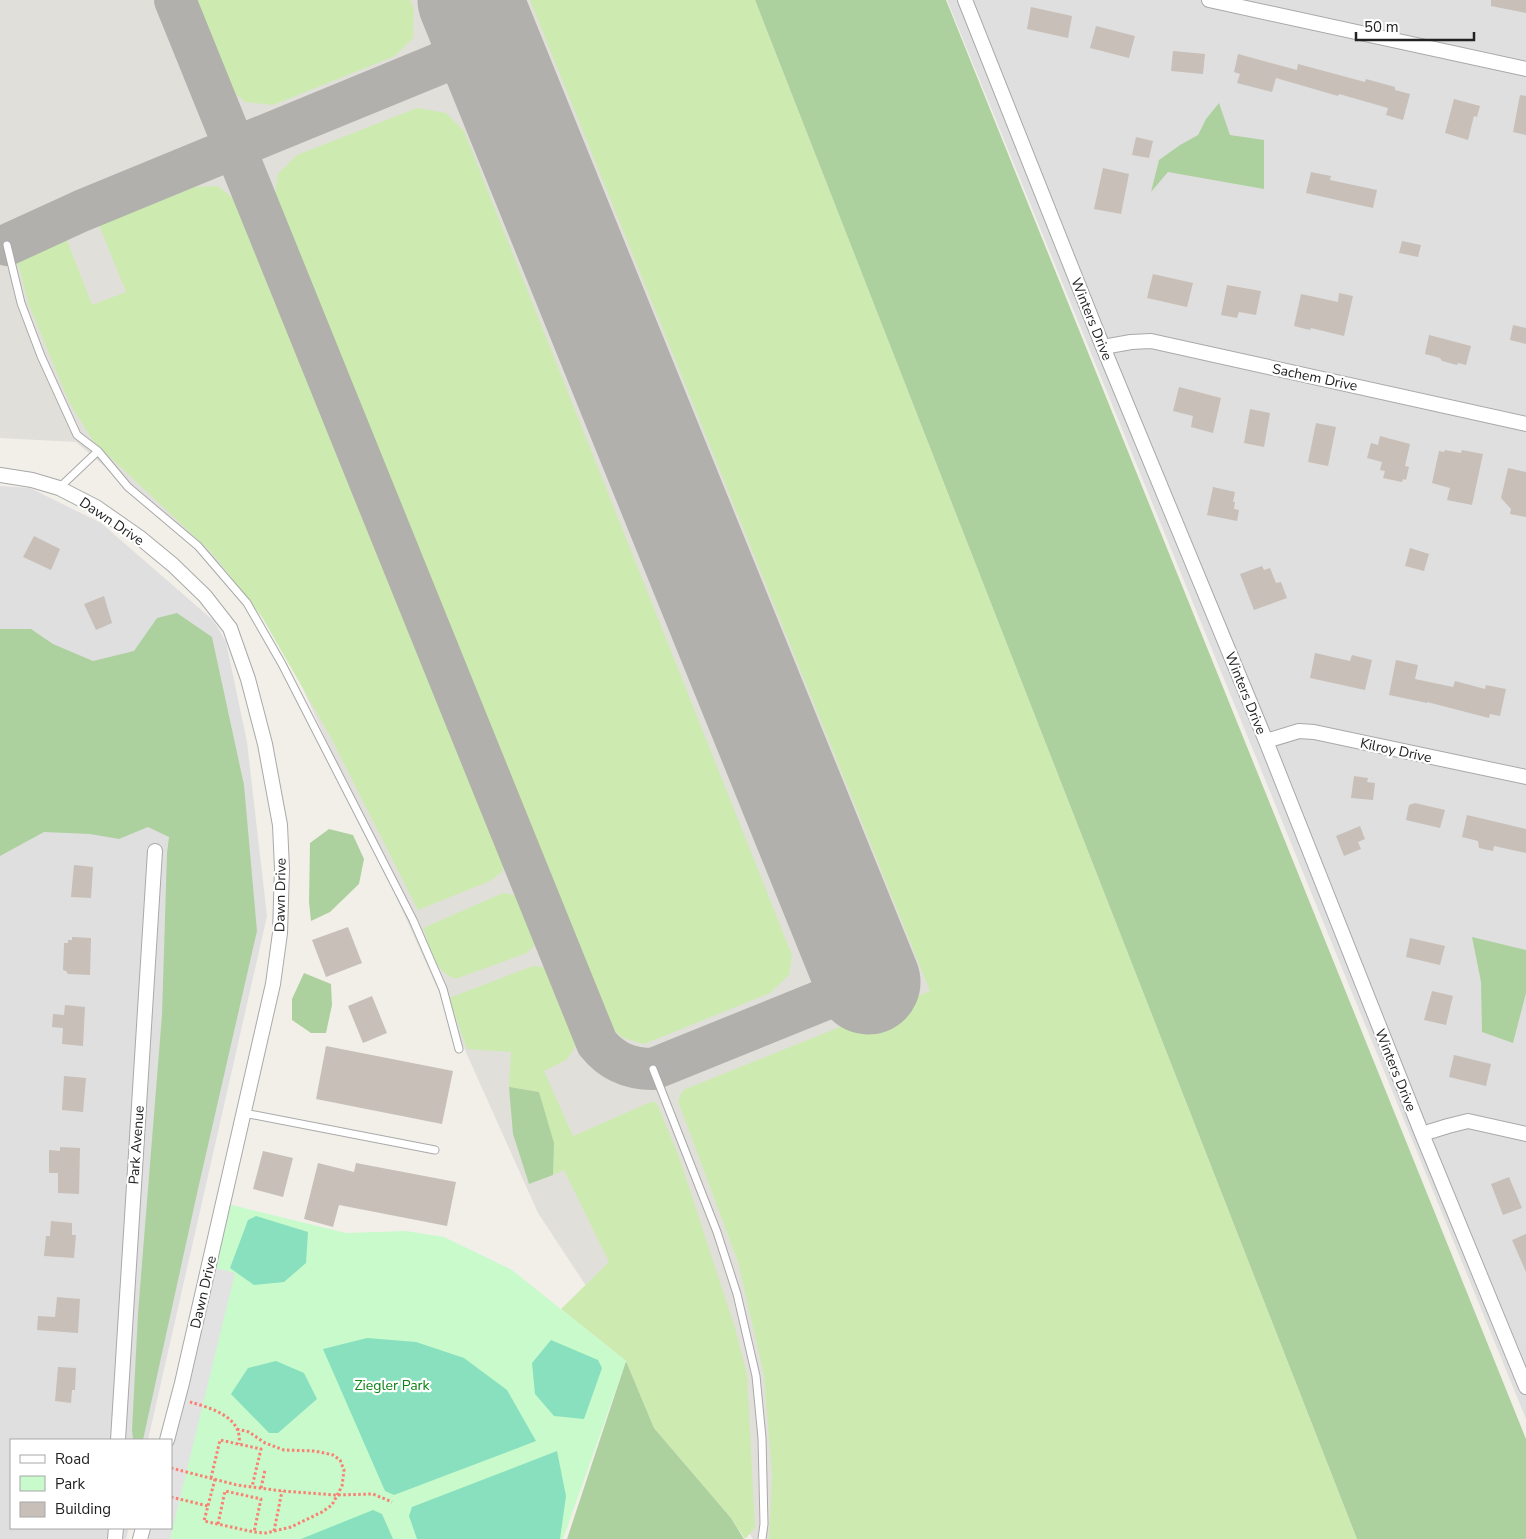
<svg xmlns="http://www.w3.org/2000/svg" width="1526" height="1539" viewBox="0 0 1526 1539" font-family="'Nunito Sans',sans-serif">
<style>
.residential{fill:#e0dfdf}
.airport{fill:#e1dfda}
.grass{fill:#cdebb0}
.forest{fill:#add19e}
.park{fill:#c8facc}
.pitch{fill:#88e0be}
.parking{fill:#e2e2e2}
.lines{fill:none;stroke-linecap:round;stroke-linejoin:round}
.taxiway{stroke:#b1b0ac;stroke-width:42}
.runway{stroke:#b1b0ac;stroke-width:105}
.building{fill:#c7bfb8}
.service-casing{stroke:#a9a9a9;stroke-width:9}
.minor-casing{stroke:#a9a9a9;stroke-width:16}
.path{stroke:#fa8072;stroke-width:3;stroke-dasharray:2.5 2.5;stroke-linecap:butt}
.service{stroke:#fff;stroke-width:7}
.minor{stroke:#fff;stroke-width:14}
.labels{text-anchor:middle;stroke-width:4.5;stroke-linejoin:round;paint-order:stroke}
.street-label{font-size:14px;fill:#222;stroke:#fff}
.park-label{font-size:14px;fill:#0c8416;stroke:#fff}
</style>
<rect width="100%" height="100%" fill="#f2efe9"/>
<path class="residential" d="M947,0H1526V1419Z
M0,486L30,488L101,523L214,621L226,642L247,742L267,916L148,1440H11V1528H129L126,1539H0Z"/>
<path class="airport" d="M0,0H732L1347,1539H753L538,1213L265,604L76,442L0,438Z"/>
<path class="grass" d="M193,0H410L414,9L413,38L395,56L273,105L245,102L226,85Z
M530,0H755L1357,1539H769L772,1475L764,1375L738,1262L678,1101L683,1090L930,991Z
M417,108L446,113L464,131L792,955L789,975L770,993L644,1044L623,1038L603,1020L274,199L278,174L297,155Z
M218,186L240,204L505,857L502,872L490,881L418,910L329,734L262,617L212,553L93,441L69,402L29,305L17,261L67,240L92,305L126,292L99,225L195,187Z
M503,893C506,894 512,894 515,895C531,902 535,931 534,946L527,953L455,979C434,971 431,948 423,928Z
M533,966L542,967L555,976L578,1036L574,1049L566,1060L544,1071L573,1136L653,1101L657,1104L678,1154L735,1328L747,1375L755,1528L745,1539L731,1518L654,1428L626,1361L561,1309L609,1262L564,1170L553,1175C553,1147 546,1119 539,1092L509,1087L511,1052L467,1049L449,998Z"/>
<path class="forest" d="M755,0H946L1526,1439V1539H1357Z
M1219,103L1230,135L1264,140V189L1168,172L1151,192L1159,160L1180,145L1198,135L1206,119Z
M177,613L212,637L244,785L257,931L198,1189L143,1440H133L132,1430L138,1313L162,1015L167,853L169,837L148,827L119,839L90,834L44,832L0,856V629H31L53,644L93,661L134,651L157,618Z
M329,829L353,835L364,859L359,884L330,912L311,921L309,902L310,843Z
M1472,937L1526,950V993L1513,1043L1482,1032L1481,982Z
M304,973L331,984L332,1005L326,1033H311L292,1020V999Z
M509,1087L539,1092L554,1143L553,1175L529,1184L513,1134Z
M626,1361L654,1428L731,1518L744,1539H567Z"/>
<path class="park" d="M228,1204L346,1233L406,1231L444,1237L512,1270L626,1361L563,1539H155L171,1528V1465Z"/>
<path class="pitch" d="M256,1216L308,1232L306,1263L284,1282L254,1285L230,1268L248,1220Z
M367,1338L416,1342L464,1358L507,1390L536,1441L394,1495L385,1491L323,1349Z
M551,1340L598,1360L602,1368L584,1419L554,1416L535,1394L532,1363Z
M276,1361L304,1373L317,1399L278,1433H269L231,1394L248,1368Z
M557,1451L566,1496L560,1539H417L409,1516L412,1507Z
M373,1510L382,1514L393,1539H301Z"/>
<path class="parking" d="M211,1267L235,1273L170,1539H145L148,1528H171V1440Z"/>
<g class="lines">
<path class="taxiway" d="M175,0L597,1043C612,1062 630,1069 653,1069L868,982
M441,63C460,50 462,21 465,0
M7,245L81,211L441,63C468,60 488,73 507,91"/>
<path class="runway" d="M470,0L868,982"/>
</g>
<path class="building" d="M1491,0H1526V13L1491,6Z
M1031,7L1072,16L1068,38L1027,29Z
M1096,26L1135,36L1129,58L1090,48Z
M1173,51L1205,54L1203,74L1171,71Z
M1238,54L1297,70L1298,64L1365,82L1366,79L1395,87V90L1410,94L1403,120L1386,115L1388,108L1339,94L1338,96L1276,78L1272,92L1237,83L1240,74L1234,72Z
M1520,95L1526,96V135L1513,132Z
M1454,99L1480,106L1477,117L1474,116L1468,140L1445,133Z
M1136,137L1153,141L1149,158L1132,155Z
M1103,168L1129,174L1121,214L1094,209Z
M1311,172L1331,176L1330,180L1377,190L1373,208L1306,193Z
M1402,241L1421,245L1418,257L1399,253Z
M1153,274L1193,283L1187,307L1147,298Z
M1227,285L1261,291L1256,315L1239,312L1237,318L1221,315Z
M1339,293L1353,296L1344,336L1311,328L1310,330L1294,326L1301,294L1338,302Z
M1513,325L1526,328V344L1510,340Z
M1429,335L1471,346L1466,365L1458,363L1457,365L1442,361L1440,358L1425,354Z
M1179,387L1221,398L1213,433L1191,427L1193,416L1173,411Z
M1250,409L1270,413L1264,447L1244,443Z
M1316,423L1336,427L1328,466L1308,462Z
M1380,436L1410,444L1405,466L1409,467L1406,480L1403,479L1402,482L1383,478L1385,471L1380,470L1382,462L1367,458L1371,443L1378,445Z
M1445,450L1461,453L1462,450L1483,454L1472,505L1447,500L1450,488L1432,483L1439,451L1444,452Z
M1508,468L1526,472V517L1510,514L1511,509L1501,498Z
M1213,487L1235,492L1233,502H1235L1234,509L1239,510L1237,521L1207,515Z
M34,536L60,549L51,570L23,557Z
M1410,548L1429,554L1424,571L1405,566Z
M1262,566L1264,570L1270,568L1276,583L1281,582L1287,598L1254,610L1240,574Z
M104,596L112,623L96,630L84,604Z
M1315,653L1350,661L1352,655L1372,660L1365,690L1310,678Z
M1396,660L1418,665L1415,679L1453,687L1455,681L1485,689L1486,685L1506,689L1500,716L1490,714L1489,718L1427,702V703L1389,695Z
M1354,776L1368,778L1367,782L1375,783L1373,800L1351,798Z
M1415,803L1445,810L1440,828L1406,820L1409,805Z
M1467,815L1526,829V853L1494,846L1493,851L1479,848L1478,841L1462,837Z
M1360,826L1365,839L1358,842L1361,849L1344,856L1336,836Z
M74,865L93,867L91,898L71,897Z
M348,927L362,963L326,977L312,940Z
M72,937L91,938L90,975L68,974L66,971L63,970L64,943H68V940H72Z
M1410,938L1445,946L1440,965L1406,957Z
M1432,991L1453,996L1446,1025L1424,1020Z
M372,996L387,1033L363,1043L348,1006Z
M65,1005L85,1007L83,1046L62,1044L63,1028L52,1027L53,1014L64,1015Z
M326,1046L453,1071L442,1124L316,1099Z
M1454,1055L1491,1064L1486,1086L1449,1077Z
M64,1076L86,1078L83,1112L62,1110Z
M60,1147L80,1148L79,1194L58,1193V1173H49V1150L60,1151Z
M263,1151L293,1158L283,1197L253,1189Z
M318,1163L354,1172L356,1163L456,1182L447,1226L339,1205L333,1227L304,1219Z
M1509,1177L1522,1208L1503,1215L1491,1184Z
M51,1221L72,1223V1235H76L74,1258L44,1256L46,1236H50Z
M1526,1234V1272L1512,1240Z
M57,1297L80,1299L78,1333L37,1330L38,1316L55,1317Z
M58,1367L76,1368L75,1390H72L71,1403L55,1401Z"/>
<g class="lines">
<defs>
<path id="service" d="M7,245L21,303L41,356L77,435L98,451L128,487L198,546L247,603L282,664L413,920L443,989L459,1049
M59,488L98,451
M653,1069L717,1232L737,1294L756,1376L762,1438L764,1524L762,1539
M244,1113L435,1150"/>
<path id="minor" d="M965,0L1103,347L1266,741L1422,1134L1526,1387
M1209,0L1526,69
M1103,347L1131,342L1151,341L1526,424
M0,475L32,480L59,488L96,507L139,537L173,565L205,596L230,628L248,679L265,744L280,825L282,869L280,933L273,984L182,1383L167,1440
M1266,741L1299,731L1314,732L1526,777
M1422,1134L1448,1126L1468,1121L1526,1134
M118,1440L155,851
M115,1539L116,1528
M140,1539L143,1528"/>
</defs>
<use href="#service" class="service-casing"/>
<use href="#minor" class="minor-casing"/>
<path class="path" d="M190,1402C211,1408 243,1417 239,1444
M171,1468L237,1485L282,1491L335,1495L373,1494L392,1502
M211,1478L220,1440L261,1449L252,1487
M215,1479L204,1521L254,1532L266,1533L291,1527L322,1512L332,1505L342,1486L344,1470L340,1460L333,1455L315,1451L284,1450L265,1443L249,1432L237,1429
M261,1488L265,1470
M171,1497L208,1506
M218,1524L225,1491L261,1499L254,1532
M274,1531L282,1491"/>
<use href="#service" class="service"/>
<use href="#minor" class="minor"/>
</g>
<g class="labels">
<g class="street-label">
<text transform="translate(1092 319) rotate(68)" y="5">Winters Drive</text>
<text transform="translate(1315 377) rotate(12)" y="5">Sachem Drive</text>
<text transform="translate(112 521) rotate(34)" y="5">Dawn Drive</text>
<text transform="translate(1246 693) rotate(68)" y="5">Winters Drive</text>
<text transform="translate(1396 750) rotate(12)" y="5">Kilroy Drive</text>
<text transform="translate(280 895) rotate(-89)" y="5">Dawn Drive</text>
<text transform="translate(1396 1070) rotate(68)" y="5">Winters Drive</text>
<text transform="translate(136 1145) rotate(-86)" y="5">Park Avenue</text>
<text transform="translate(203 1292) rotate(-77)" y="5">Dawn Drive</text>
</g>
<g class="park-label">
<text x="392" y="1390">Ziegler Park</text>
</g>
</g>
<rect x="10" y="1439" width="162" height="90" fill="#ffffff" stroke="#a7a7a7"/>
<rect x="20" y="1455" width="25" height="8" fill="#ffffff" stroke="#a7a7a7"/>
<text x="55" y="1464" font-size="15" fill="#222222">Road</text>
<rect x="20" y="1476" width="25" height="15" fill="#c8facc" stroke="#a7a7a7"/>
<text x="55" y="1489" font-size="15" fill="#222222">Park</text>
<rect x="20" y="1502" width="25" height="15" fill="#c7bfb8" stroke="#a7a7a7"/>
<text x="55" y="1514" font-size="15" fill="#222222">Building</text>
<path d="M1356 32v8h118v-8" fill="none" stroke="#222222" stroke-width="2.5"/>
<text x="1364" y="32" font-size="15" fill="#222222" stroke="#ffffff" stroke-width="4" paint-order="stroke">50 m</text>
</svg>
